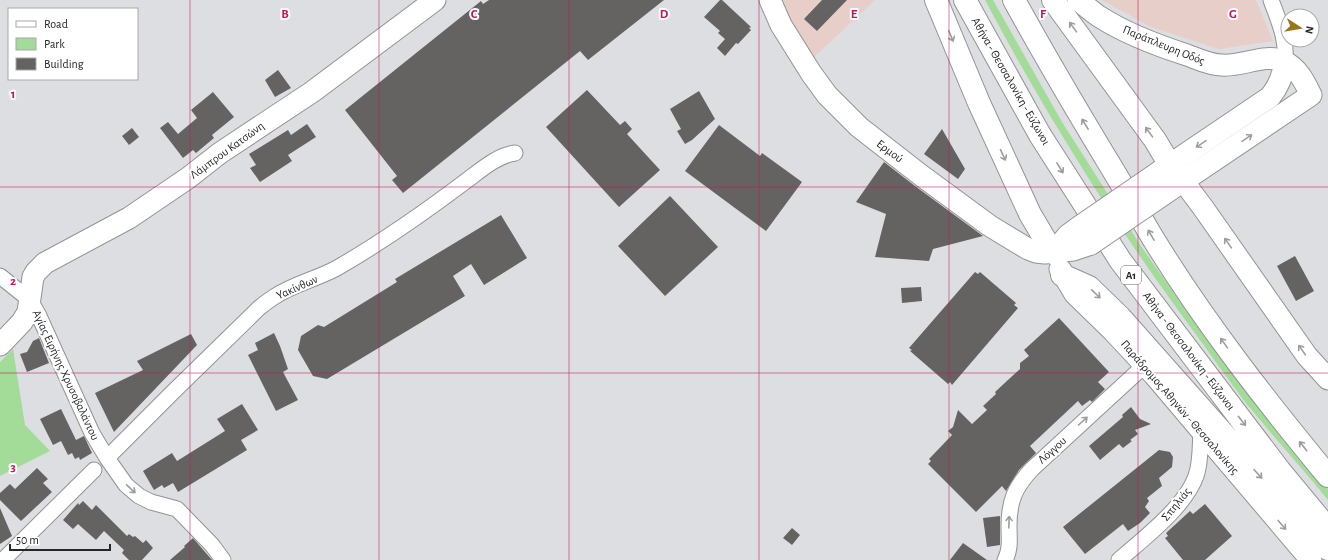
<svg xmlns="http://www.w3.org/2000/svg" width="1328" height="560" viewBox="0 0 1328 560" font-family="'Alegreya Sans',sans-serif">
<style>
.industrial{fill:#e8cec8}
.green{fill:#a3db99}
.building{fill:#656362}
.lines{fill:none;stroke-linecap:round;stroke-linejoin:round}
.street-casing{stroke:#919395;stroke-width:17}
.secondary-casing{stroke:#919395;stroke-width:23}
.highway-casing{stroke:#919395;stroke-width:24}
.street{stroke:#fff;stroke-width:15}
.secondary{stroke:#fff;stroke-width:21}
.highway{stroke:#fff;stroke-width:22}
.secondary-bridge-casing{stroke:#919395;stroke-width:23;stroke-linecap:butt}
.secondary-bridge{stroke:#fff;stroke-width:21}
.oneway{stroke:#9d9d9e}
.grid{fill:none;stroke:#c2185b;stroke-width:1;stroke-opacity:0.55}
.labels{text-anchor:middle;stroke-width:4;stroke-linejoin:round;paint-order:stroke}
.shield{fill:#fff;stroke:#666768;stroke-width:1}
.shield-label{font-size:11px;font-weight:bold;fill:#252627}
.street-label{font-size:12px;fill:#252627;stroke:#fff}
.grid-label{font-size:13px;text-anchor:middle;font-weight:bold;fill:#c2185b;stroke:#fff;stroke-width:4;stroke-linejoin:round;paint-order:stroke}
</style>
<rect width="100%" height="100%" fill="#dddee1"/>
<path class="industrial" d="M777,0H875L811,60Z
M1102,0H1256L1273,41L1219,49L1151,27Z"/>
<path class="green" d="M985,0H993L1062,122L1141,246L1187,312L1249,396L1328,489V500C1301,467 1272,435 1245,402C1230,382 1215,361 1200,340C1120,233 1048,119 985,0Z
M13,349L25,425L50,451L0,476V362Z"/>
<path class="building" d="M489,0H664L588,60L580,51L403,193L392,180L397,176L345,110L481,1L483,4Z
M720,0H722L751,27L749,28L751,30L738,44L736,43L725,56L717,48L725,39L718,33L720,31L704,17Z
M822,0H847L817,31L804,19Z
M278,70L291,88L275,97L265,80Z
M587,90L620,125L625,121L632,129L627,134L660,170L619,207L546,127Z
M699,91L715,119L692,140L685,144L677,131L681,129L670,109Z
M213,92L234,117L212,135L214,138L196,153L193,150L183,158L160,128L168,122L178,134L197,118L191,110Z
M307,124L316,137L288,155L292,161L260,182L250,168L256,165L249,154L288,130L291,135Z
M719,125L760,156L762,153L802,182L766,231L685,171Z
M132,128L139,137L129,145L122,136Z
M942,129L965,169L958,179L924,154Z
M884,162L915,186L983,236L933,249L929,261L875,257L886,214L856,202Z
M670,196L718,247L665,296L618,246Z
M501,215L527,258L484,285L471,264L453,276L465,296L327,379L313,376L298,350L301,336L318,325L324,327L397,282L395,279Z
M1295,256L1314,291L1296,301L1277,266Z
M975,272L978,274L980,272L1016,303L1014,305L1018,308L952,385L950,382L948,384L910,351L912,350L909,348Z
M921,287L922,301L902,303L901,288Z
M1059,318L1109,372L1098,382L1105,389L1092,402L1090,400L1082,406L1078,401L1030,446L1036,453L1019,470L1006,491L1002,486L976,512L928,464L931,461L929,459L952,435L948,431L953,427L958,410L972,424L987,410L983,406L996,394L995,392L1020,369V363L1029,356L1024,350Z
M274,333L280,346L288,369L283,372L298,400L276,411L248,355L258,350L255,343Z
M191,334L197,345L114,432L95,393L143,370L137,361Z
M39,338L49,363L27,372L20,354L27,352L33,341Z
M242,404L258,430L241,440L247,450L178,492L173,483L164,488L162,485L154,490L143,471L172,453L177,461L225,431L217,419Z
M1131,407L1140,419L1151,424L1135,430L1138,434L1130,440L1132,441L1123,448L1119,444L1100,460L1089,446L1123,417L1122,415Z
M61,409L76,440L84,436L92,453L80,460L79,457L75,459L72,453L68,455L61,441L53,445L40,419Z
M1159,450L1170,452L1173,457L1172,467L1159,478L1162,486L1147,498L1149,501L1145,507L1150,513L1140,523L1128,531L1123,524L1085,554L1063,527Z
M37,468L48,479L43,483L52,492L21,521L0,500V493L10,484L15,489Z
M83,501L92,510L96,505L127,536L129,534L133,537L135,536L143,543L146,540L153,548L142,560H129L122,553L124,550L104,531L96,540L78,524L73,529L63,520L78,503L79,505Z
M1205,504L1232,536L1205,560H1183L1165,538L1168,536L1166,533L1190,511L1193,514Z
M0,508L12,536L0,544Z
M1000,516V545L987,547L983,518Z
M792,528L800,535L792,545L783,538Z
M193,538L212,560H170L185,547L184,546Z
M963,543L987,560H950Z"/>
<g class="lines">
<defs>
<path id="street" d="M1271,0C1279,22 1287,38 1285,62
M0,276L30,300L39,316L92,433L107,458L126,485L139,496L151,502L177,509L212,545L223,560
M107,458L172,393L259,308C264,304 269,300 274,297C293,284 317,279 337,268C382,242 425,212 466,181C481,170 496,156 515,153
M3,560L94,470
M1005,560C1011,549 1009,538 1009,526C1009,501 1015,487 1032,469L1145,365
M1119,560C1144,538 1185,507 1196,476C1201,462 1200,445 1201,430"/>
<path id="secondary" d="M770,0L781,25L811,73L827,95L859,127L922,176L990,226L1028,249L1036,252L1045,253L1073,250L1091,244
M1078,0C1086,6 1092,12 1100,17C1125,33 1159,46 1187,55C1198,59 1210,65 1222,65C1242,67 1266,52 1285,62C1298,68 1305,83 1311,95L1170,190
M1175,170L1204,209L1307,356L1328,379
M1159,172L1270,97C1279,86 1283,76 1285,62
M1053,253L1068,235L1079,227
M1060,269L1075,294L1113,331L1155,376L1311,560
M0,345L22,322L28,312L33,277L36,272L45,263L129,218L188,178L220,153L312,92L435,0"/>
<path id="highway" d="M936,0L979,103L1030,214L1053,253
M965,0L1040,135L1120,260L1280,471L1328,529
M1014,0C1046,58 1079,114 1113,170C1127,193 1140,217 1154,240C1205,323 1266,401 1328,476
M1053,0L1155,140L1170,165
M1062,275L1089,287L1120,317L1275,492L1328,549"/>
</defs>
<use href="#street" class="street-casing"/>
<use href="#secondary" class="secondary-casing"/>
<use href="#highway" class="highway-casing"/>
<use href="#street" class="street"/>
<use href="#secondary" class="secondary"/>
<use href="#highway" class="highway"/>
<defs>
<path id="secondary-bridge" d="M1079,227L1159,172
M1091,244L1170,190"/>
</defs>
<use href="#secondary-bridge" class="secondary-bridge-casing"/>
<use href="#secondary-bridge" class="secondary-bridge"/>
</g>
<defs><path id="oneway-shaft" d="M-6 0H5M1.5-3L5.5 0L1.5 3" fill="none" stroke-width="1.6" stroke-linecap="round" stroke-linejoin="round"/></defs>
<g class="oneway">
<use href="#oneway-shaft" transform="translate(1073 27) rotate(-126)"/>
<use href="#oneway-shaft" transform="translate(951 36) rotate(67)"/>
<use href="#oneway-shaft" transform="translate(1085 124) rotate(-122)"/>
<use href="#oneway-shaft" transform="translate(1149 132) rotate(-126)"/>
<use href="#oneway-shaft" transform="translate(1247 138) rotate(-34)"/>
<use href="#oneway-shaft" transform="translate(1201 144) rotate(146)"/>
<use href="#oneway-shaft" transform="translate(1003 155) rotate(65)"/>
<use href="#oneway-shaft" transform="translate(1060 168) rotate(58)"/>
<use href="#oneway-shaft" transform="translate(1151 235) rotate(-120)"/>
<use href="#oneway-shaft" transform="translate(1228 243) rotate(-125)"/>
<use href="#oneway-shaft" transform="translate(1096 294) rotate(44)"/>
<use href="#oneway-shaft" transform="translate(1224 343) rotate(-126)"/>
<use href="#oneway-shaft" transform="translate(1302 350) rotate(-125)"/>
<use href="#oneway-shaft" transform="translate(1083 421) rotate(-42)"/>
<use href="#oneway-shaft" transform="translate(1242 421) rotate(52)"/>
<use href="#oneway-shaft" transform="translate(1303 446) rotate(-129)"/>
<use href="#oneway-shaft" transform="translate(1258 474) rotate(48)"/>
<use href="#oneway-shaft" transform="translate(131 489) rotate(43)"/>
<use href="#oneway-shaft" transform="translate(1009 522) rotate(-88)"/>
<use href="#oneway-shaft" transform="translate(1282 525) rotate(50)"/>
</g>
<path class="grid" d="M190,0V560M379,0V560M569,0V560M759,0V560M949,0V560M1138,0V560M0,187H1328M0,373H1328"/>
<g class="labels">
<rect class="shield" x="1121" y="266" width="20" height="18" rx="3"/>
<g class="shield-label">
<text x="1131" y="279">Α1</text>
</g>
<g class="street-label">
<text transform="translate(1164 45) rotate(22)" y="4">Παράπλευρη Οδός</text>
<text transform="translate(1011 81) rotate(60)" y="4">Αθήνα - Θεσσαλονίκη - Εύζωνοι</text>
<text transform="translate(227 150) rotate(-36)" y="4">Λάμπρου Κατσώνη</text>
<text transform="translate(890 151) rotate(37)" y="4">Ερμού</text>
<text transform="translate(297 287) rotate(-24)" y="4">Υακίνθων</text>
<text transform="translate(1189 351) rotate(53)" y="4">Αθήνα - Θεσσαλονίκη - Εύζωνοι</text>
<text transform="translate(66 375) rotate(65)" y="4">Αγίας Ειρήνης Χρυσοβαλάντου</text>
<text transform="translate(1180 407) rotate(49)" y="4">Παράδρομος Αθηνών - Θεσσαλονίκης</text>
<text transform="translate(1052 450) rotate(-42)" y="4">Λόγγου</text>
<text transform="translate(1176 504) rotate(-51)" y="4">Σπηλιάς</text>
</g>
</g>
<g class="grid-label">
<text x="285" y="18">B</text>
<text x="474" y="18">C</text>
<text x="664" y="18">D</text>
<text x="854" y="18">E</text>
<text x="1043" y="18">F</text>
<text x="1233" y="18">G</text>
<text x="13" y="98">1</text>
<text x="13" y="285">2</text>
<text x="13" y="471">3</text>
</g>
<rect x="8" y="8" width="130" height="72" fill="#ffffff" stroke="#a8a8a9"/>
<rect x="16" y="21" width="20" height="6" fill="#ffffff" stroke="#a8a8a9"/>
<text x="44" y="28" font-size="12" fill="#252627">Road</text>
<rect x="16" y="38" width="20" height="12" fill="#a3db99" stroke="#a8a8a9"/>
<text x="44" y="48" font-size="12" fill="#252627">Park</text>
<rect x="16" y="58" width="20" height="12" fill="#656362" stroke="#a8a8a9"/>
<text x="44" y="68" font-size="12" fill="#252627">Building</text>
<g transform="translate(1300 28) rotate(102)"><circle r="19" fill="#ffffff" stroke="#a8a8a9"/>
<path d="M0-3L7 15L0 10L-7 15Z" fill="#99741e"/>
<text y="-6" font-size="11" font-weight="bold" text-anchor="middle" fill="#252627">N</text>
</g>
<path d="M10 544v6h100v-6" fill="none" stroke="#252627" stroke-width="2"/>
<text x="16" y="544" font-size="12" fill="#252627" stroke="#ffffff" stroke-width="3" paint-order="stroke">50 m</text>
</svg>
